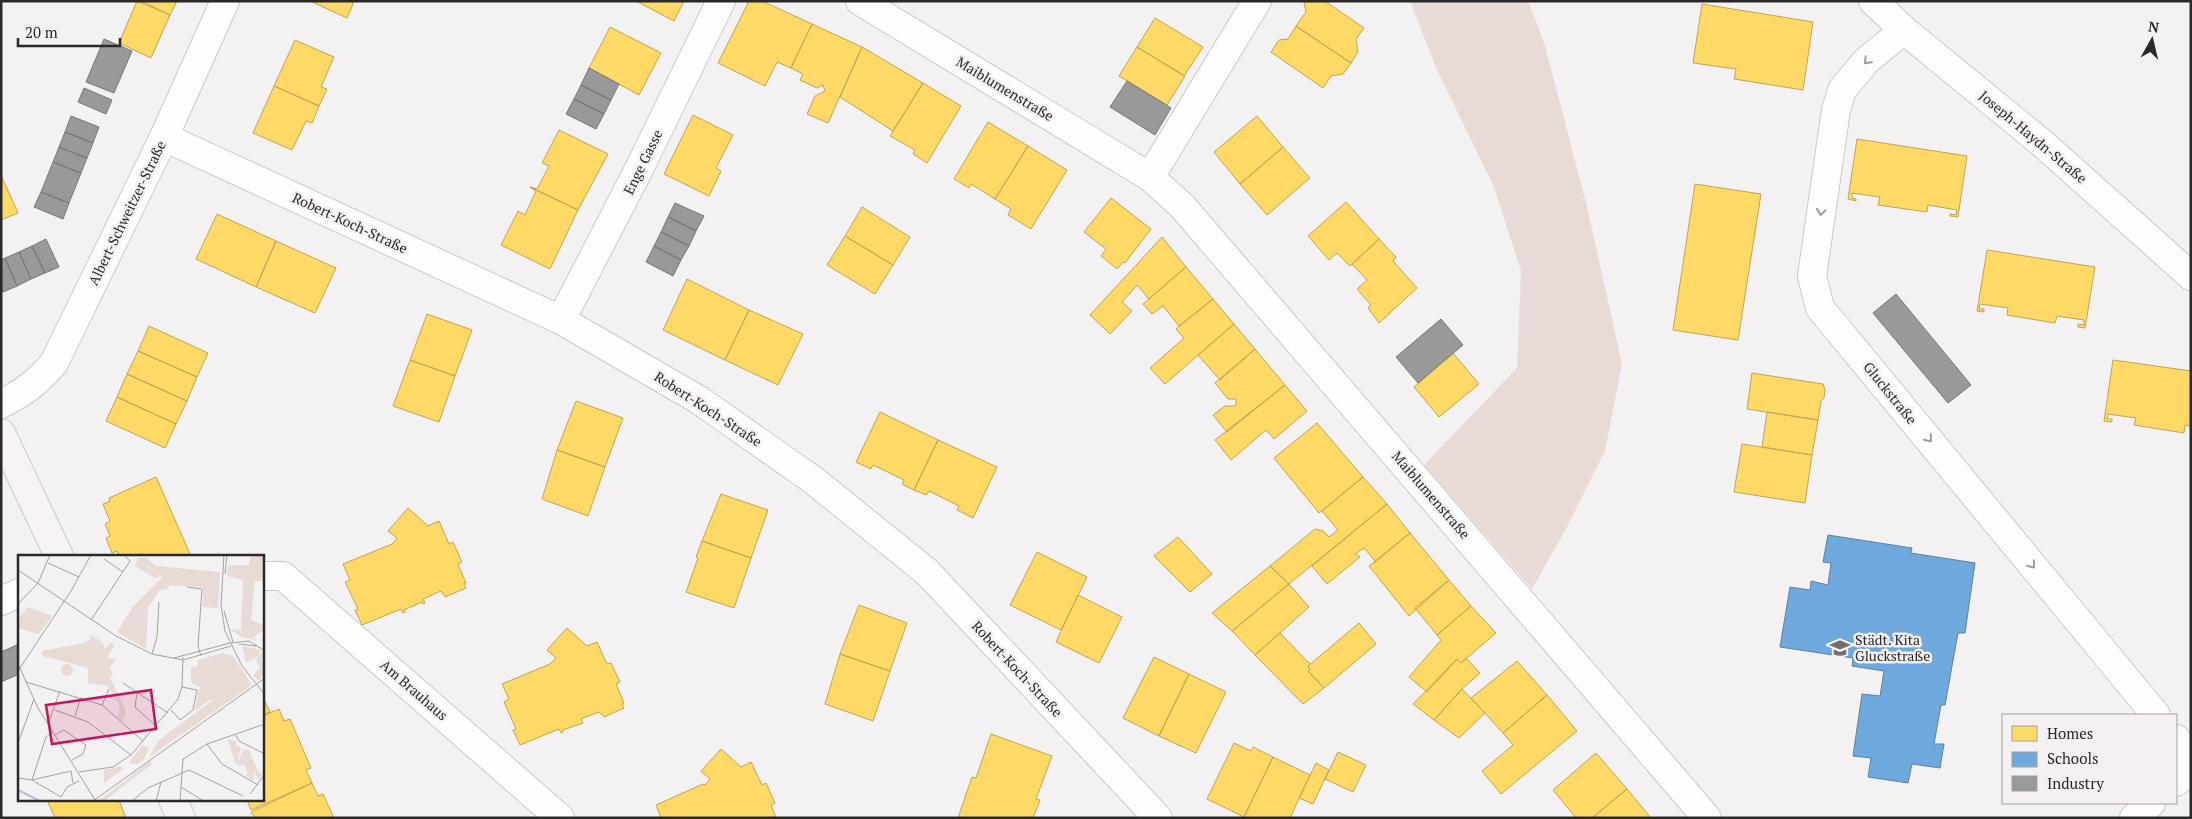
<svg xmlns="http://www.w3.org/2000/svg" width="2192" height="819" viewBox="0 0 2192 819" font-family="'PT Serif',serif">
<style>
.green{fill:#e8dad4}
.homes{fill:#ffd966;stroke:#bfa454}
.schools{fill:#6fa8dc;stroke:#5a82a6}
.industry{fill:#999;stroke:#787777}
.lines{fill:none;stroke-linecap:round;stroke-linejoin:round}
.street-casing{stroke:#cbc9ca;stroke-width:30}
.secondary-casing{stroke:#cbc9ca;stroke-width:30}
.street{stroke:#fdfdfd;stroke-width:28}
.secondary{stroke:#f7f2f3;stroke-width:28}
.oneway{stroke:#9e9d9e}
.labels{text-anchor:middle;stroke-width:5;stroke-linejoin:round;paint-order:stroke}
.street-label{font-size:14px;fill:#2a2829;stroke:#f5f0f2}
.poi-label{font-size:14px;fill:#2a2829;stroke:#f5f0f2;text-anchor:start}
.inset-river{fill:none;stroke:#c3bdd5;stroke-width:2.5}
.inset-road{fill:none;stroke:#a3a1a2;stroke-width:1}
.view{fill:#c2185b;fill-opacity:0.15;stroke:#c2185b;stroke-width:2.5}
.inset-edge{fill:none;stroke:#2a2829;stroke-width:2.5}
</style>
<rect width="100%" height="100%" fill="#f4f1f2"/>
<path class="green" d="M1410,1H1528L1544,42L1587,207L1622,364L1605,451L1567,527L1532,589L1424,465L1517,368L1521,271L1494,187L1437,70Z"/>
<path class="homes" d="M137,1L170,15L151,58L119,43Z
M141,1H177L170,15Z
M310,1H353V4L347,18Z
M636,1H684L674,21Z
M749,1H762L812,24L791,68L777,62L765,86L718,63Z
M1306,1H1325L1364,28L1356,39L1358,52L1351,63L1296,26L1306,12L1304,3Z
M1702,4L1813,22L1803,90L1734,79L1736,69L1693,63Z
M1155,18L1203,47L1184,76L1137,47Z
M812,24L862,47L828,123L807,114L815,96L825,91L823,85L817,88L800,80L803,74L791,68Z
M1296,26L1351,63L1343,74L1331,76L1323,88L1271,52L1279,40L1288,39Z
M610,27L661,53L639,95L589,68Z
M295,40L334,57L321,87L327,89L319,106L274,86Z
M862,47L923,83L893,131L840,97Z
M1137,47L1185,76L1167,105L1119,76Z
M923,83L961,106L927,163L913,154L915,150L890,136Z
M274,86L319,106L312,123L306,121L292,150L253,133Z
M693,115L733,135L716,168L721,171L709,196L664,174Z
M1257,116L1283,147L1240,184L1214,152Z
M988,122L1028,146L995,199L971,184L969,188L954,179Z
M559,130L608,154L578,210L530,187L537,189L549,166L542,163Z
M1857,139L1967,156L1958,217L1950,216V214L1956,215L1957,210L1928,205L1927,212L1878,205L1880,197L1852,193V198L1856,199V201L1848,199Z
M1028,146L1067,170L1031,229L1008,215L1011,209L995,199Z
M1283,147L1310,178L1267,215L1240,184Z
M1,175L18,213L1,220Z
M1695,184L1761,194L1738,340L1673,330Z
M530,187L578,210L550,269L501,245L518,211L525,215L536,191Z
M1111,198L1151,229L1125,263L1123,262L1117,269L1101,256L1106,249L1084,232Z
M1346,202L1379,239L1350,266L1337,253L1329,260L1308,236Z
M862,207L910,237L893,265L845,236Z
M217,214L276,241L256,287L196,259Z
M845,236L893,265L875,294L827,265Z
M1162,237L1186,267L1149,299L1137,285L1122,302L1132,311L1110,334L1090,315Z
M1379,239L1396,257L1393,261L1417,288L1379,323L1368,308L1371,305L1357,289L1367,280L1352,264Z
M276,241L336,268L315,313L256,287Z
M1987,250L2095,267L2085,328L2078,327V324L2084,325V320L2057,316L2055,323L2007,315L2008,308L1980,304L1979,309H1984V312L1977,311Z
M1186,267L1213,299L1179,326L1163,306L1152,314L1143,304Z
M687,279L749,310L725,360L663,330Z
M1213,299L1234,324L1165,384L1150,368L1184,338L1176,329Z
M749,310L803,334L778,385L725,360Z
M427,314L472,330L455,376L410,360Z
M1234,324L1255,349L1220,380L1198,355Z
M149,326L208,353L197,377L138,351Z
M1255,349L1285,385L1227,432L1213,415L1225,406H1236V399H1228L1215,383Z
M138,351L197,377L187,401L127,374Z
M1453,353L1479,384L1439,417L1414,387Z
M410,360L455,376L439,422L393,406Z
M2113,360L2191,371V426L2185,425L2184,433L2134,425L2136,418L2108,414L2107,419H2112V422L2104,421Z
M1752,373L1823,384L1825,390L1824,398L1821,401L1818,420L1747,409Z
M127,374L187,401L176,424L117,397Z
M1285,385L1307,411L1274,439L1266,430L1231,460L1215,440Z
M117,397L176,424L165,448L106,421Z
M576,401L623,418L605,467L557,450Z
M880,412L938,440L914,490L902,484L904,480L873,465L871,469L856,462Z
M1767,412L1818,420L1812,455L1762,447Z
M1317,423L1363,477L1319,513L1274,458Z
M938,440L997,467L973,518L957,510L959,506L929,491L926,495L914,490Z
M1742,444L1812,455L1805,503L1734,492Z
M557,450L605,467L588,516L542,499Z
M156,477L191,556H119L117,551L112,553L106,538L110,536L105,524L110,521L103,504L110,501L109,498Z
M1363,477L1387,504L1289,584L1270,566L1315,529L1323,531L1329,537L1338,530L1322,511Z
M721,494L768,510L751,558L702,541Z
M1387,504L1410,533L1374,563L1375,561L1364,548L1355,554L1360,557L1327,584L1312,566Z
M408,508L428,526L439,521L449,544L453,542L462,562L458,564L466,583H464L466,588L445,597L441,591L423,599L425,603L423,604L422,602L404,610L405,612L403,613L401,609L362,625L355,610L358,609L345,582L350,580L343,564L392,544L397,538L388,531Z
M1410,533L1449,580L1409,616L1369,566Z
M1178,537L1212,574L1190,592L1154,556Z
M702,541L751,558L734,608L686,592L698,558L696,557Z
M1037,552L1087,577L1061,630L1010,605Z
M1270,566L1289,584L1232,631L1212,613Z
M1449,580L1471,606L1437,635L1415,608Z
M1289,584L1309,607L1255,655L1232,631Z
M1078,595L1122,617L1099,663L1056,642Z
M859,605L907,623L890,671L840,654Z
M1471,606L1496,633L1461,663L1457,659L1427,692L1409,677L1441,640L1437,635Z
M1359,623L1376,644L1324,688L1308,671L1310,669L1308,666Z
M567,628L587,646L597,642L607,664L611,663L620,682L616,684L624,703L622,704L624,708L604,717L599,712L581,719L583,723L563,730V732L561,733L559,729L520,745L513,730L516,729L504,702L509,699L502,684L550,664L556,658L547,650Z
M1280,633L1310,664L1308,666L1310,669L1308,671L1324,688L1303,704L1255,655Z
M840,654L890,671L873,721L825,704Z
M1154,657L1189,674L1159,736L1123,718Z
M1466,658L1480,673L1462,689L1434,720L1413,704L1457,659L1461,663Z
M1517,661L1547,695L1503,733L1471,698Z
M1189,674L1226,692L1196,753L1159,736Z
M1462,689L1485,713L1459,738L1434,720Z
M262,695L270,712L262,716Z
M1547,695L1577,731L1501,794L1482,771L1513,745L1503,733Z
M279,709L284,721L290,719L311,768L306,770L312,783L251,810L247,800H262V716Z
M991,734L1052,756L1036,799L1040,800L1033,818H958L972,777L976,778Z
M1234,743L1251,751L1253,747L1273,757L1244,817L1207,799Z
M721,749L741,767L751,762L762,785L766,783L775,803L771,805L776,818H661L656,805L703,784L705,785L710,779L701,771Z
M1338,752L1366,765L1353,792L1325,779Z
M1596,753L1627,789L1592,818H1576L1553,790Z
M1273,757L1310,775L1290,818H1247L1244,817Z
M1316,763L1329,770L1313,804L1299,798Z
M312,783L318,796L323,794L334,818H255L251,812Z
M1627,789L1651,818H1592Z
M47,800H119L126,818H55Z"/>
<path class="schools" d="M1828,535L1912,548L1911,553L1975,563L1965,633H1958L1945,705H1941L1934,744H1944L1940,768L1912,764L1908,783L1868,777L1871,758L1853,756L1862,694L1880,696L1884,671L1852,666L1853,658L1780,647L1790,587L1810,590L1811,581L1828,585L1831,563L1823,562Z"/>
<path class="industry" d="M104,39L132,51L114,93L86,82Z
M589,68L619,84L611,100L581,85Z
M1127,81L1171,108L1155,135L1110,107Z
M581,85L611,100L604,114L574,99Z
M84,88L112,100L106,114L78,102Z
M574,99L604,114L596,129L566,114Z
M71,116L99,127L93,143L65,132Z
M65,132L93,143L87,158L59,147Z
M59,147L87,158L81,173L53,162Z
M53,162L81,173L69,203L41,192Z
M41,192L69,203L63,219L34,207Z
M675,203L704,216L696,231L668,217Z
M668,217L696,231L689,246L661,232Z
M661,232L689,246L681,260L654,246Z
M46,239L59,267L45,273L32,246Z
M32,246L45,273L31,279L19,252Z
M654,246L681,260L673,276L646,262Z
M19,252L31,279L17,286L5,258Z
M5,258L17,286L3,292L1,287V260Z
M1896,294L1971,385L1948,403L1873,313Z
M1441,319L1463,345L1418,383L1396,357Z
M19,644V674L1,682V652Z"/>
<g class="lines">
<defs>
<path id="street" d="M860,1L1150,177L1183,207L1707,818
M1873,1L1904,30L2043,144L2191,276
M1904,30L1866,61L1842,90L1836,110L1812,276L1820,308L2156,715
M164,137L561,320L699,400L813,480L927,572L1158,818
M1150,177L1257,1
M561,320L640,167L721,1
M1,404C23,393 38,382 54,363L164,137L225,1
M262,576H283L560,818
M1,601L19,593
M2176,739L2191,758
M2176,782L2191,769
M2134,818L2151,803"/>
<path id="secondary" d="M1,433L59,556
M173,800L181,818"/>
</defs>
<use href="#street" class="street-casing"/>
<use href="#secondary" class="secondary-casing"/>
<use href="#street" class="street"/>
<use href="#secondary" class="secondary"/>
</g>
<defs><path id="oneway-chevron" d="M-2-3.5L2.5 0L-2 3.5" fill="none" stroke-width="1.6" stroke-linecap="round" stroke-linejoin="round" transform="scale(1.25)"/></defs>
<g class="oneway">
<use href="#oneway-chevron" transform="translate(1867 61) rotate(135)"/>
<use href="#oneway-chevron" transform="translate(1821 212) rotate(98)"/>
<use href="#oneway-chevron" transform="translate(1929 439) rotate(51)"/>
<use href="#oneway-chevron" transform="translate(2032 565) rotate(51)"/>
</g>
<defs>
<symbol id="school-bare" viewBox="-9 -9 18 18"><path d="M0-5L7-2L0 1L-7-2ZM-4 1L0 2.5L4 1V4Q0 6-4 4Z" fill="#716e6f" stroke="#f5f0f2" stroke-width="2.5" paint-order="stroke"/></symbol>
</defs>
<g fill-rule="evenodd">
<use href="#school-bare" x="1826" y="634" width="28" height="28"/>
</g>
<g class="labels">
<g class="street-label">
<text transform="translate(1005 89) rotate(31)" y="5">Maiblumenstraße</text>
<text transform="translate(2033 137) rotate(40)" y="5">Joseph-Haydn-Straße</text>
<text transform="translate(643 162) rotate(-64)" y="5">Enge Gasse</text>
<text transform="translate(127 213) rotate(-64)" y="5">Albert-Schweitzer-Straße</text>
<text transform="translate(350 223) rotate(25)" y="5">Robert-Koch-Straße</text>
<text transform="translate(1890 393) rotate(51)" y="5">Gluckstraße</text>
<text transform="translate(708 409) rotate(33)" y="5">Robert-Koch-Straße</text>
<text transform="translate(1431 495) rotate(49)" y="5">Maiblumenstraße</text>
<text transform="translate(1017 669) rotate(47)" y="5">Robert-Koch-Straße</text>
<text transform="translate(414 690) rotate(41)" y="5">Am Brauhaus</text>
</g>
<g class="poi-label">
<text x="1855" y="645">Städt. Kita<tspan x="1855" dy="16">Gluckstraße</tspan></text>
</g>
</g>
<g transform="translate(18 555)">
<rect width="246" height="246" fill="#f4f1f2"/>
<path d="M233,0H246V26H237L233,65L246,70V74L236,82L239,85L224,82L212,74L223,75L225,25L209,21L210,10H231ZM120,3H128L138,11L202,17L200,53L185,52V32L152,30L149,34L142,35L130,52L128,94L99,77L114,53L144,22L139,16L126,9L121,7L140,17L142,22L137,23L117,11ZM10,52L34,61L21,79L0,73V64ZM73,80L84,87L87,94L93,87L97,90L89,102L98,105L92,113L95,119L92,122L108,156L105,167L99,162L102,152L90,131L70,128V113L25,101L24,96L66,88L72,85ZM224,91L243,95L240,101L228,108ZM244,97L246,119L241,126L235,120L242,113L238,105ZM204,98L215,101L234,130L131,202L141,185L194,146L193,144L177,156L180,135L184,133L173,127V112H179L180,105ZM43 115a6 6 0 1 1 12 0a6 6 0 1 1-12 0ZM210,185L218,186V191L223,193L221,200L217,199L221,201L218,210ZM125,190L131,193L126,204L118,210L111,207ZM225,195H231L241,219L245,218L241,225L235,216L236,226L228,221L230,219L227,210H219ZM132,206L134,209L86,246H81ZM103,211L105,214L86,228V215Z" fill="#e8dad4"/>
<path class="inset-river" d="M0,235L22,246"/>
<path class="inset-road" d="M206,0L203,50L207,76L224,111L247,140M86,4L105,17M30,8L61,22M0,15L98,81L134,99L165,105L213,91M207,19L209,0M169,32L184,34L180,91L183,101M0,49L20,28L32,0M206,56L215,87M73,65L112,6L106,0M213,88L231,86L247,96M221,89L238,91M134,99L139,82L141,47M156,103L212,88M0,109L20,153L77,245M0,116L53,36L73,0M8,127L84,150L125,186M105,128L150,158M119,138L117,152L138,171M84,150L91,134M37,155L70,167L113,200M153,155L162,165L175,155L179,135L164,132M57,161L63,142M30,169L42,136M35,177L28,182L14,225L43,242L49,232L61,226M37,180L46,175L68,190L65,199L54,205M218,180L221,186L247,199M0,188L16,144M189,189L204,209L240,230M61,217L95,212L113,200L160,144L164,132L165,102M0,223L14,225L53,216L55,228M163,232L184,245M232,239L247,219M75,246L247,123M114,246L130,233L171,215L225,241M138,246L143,227M162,246L165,204L189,189L247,169"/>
<path class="view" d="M133,135L138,174L34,189L28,150Z"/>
<rect width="246" height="246" class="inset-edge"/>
</g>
<rect width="2192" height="819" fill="none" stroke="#2a2829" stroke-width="5"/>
<rect x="2002" y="714" width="175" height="90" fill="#f5f0f2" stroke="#a4a0a2"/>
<rect x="2012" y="726" width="25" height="15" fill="#ffd966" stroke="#a4a0a2"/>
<text x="2047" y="739" font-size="15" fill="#2a2829">Homes</text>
<rect x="2012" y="752" width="25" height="15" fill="#6fa8dc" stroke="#a4a0a2"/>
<text x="2047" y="764" font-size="15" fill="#2a2829">Schools</text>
<rect x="2012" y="776" width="25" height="15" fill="#999999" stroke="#a4a0a2"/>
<text x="2047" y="789" font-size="15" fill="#2a2829">Industry</text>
<g transform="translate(2152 40) rotate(8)" stroke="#f5f0f2" stroke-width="4" paint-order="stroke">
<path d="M0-4L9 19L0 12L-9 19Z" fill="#2a2829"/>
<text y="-8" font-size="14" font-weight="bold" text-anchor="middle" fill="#2a2829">N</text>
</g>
<path d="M18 38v8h102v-8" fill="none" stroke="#2a2829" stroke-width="2.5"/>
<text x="25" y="38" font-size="15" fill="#2a2829" stroke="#f5f0f2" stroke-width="4" paint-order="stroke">20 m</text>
</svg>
